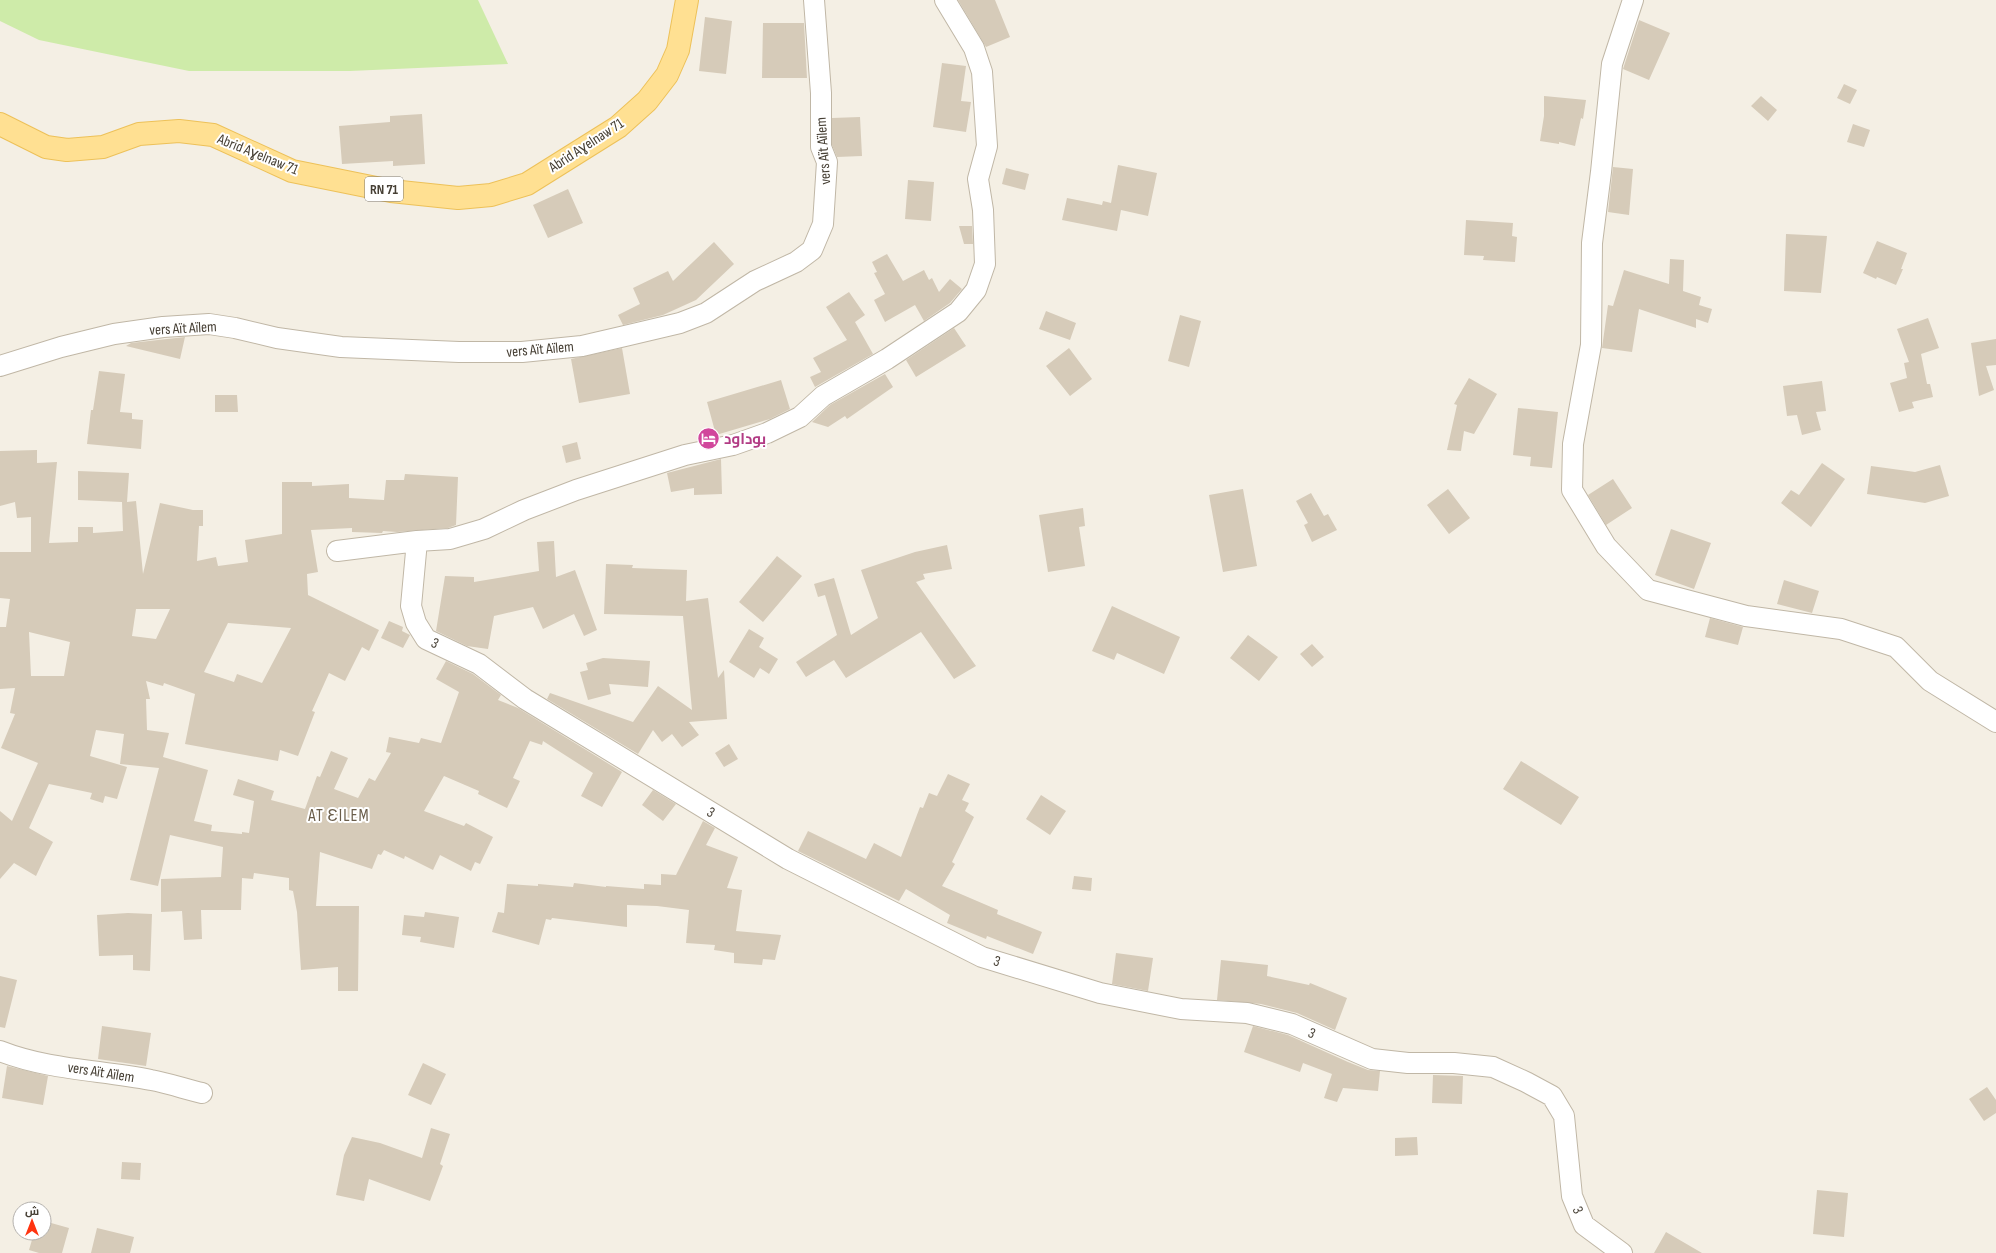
<svg xmlns="http://www.w3.org/2000/svg" width="1996" height="1253" viewBox="0 0 1996 1253" font-family="'Sofia Sans Condensed',Cairo,sans-serif">
<style>
.green{fill:#ceeba9}
.building{fill:#d6cbb9;fill-rule:evenodd}
.lines{fill:none;stroke-linecap:round;stroke-linejoin:round}
.minor-casing{stroke:#c0b7a6;stroke-width:22}
.primary-casing{stroke:#edc159;stroke-width:24}
.minor{stroke:#fff;stroke-width:20}
.primary{stroke:#ffe092;stroke-width:22}
.labels{text-anchor:middle;stroke-width:4;stroke-linejoin:round;paint-order:stroke}
.shield{fill:#fff;stroke:#7e7971;stroke-width:1}
.shield-label{font-size:14px;font-weight:bold;fill:#463f34}
.street-label{font-size:15px;fill:#463f34;stroke:#fff}
.hotel-label{font-size:15px;font-weight:bold;fill:#b23c85;stroke:#fff;text-anchor:start}
.quarter-label{font-size:17px;letter-spacing:1px;fill:#6a5d4a;stroke:#fff}
</style>
<rect width="100%" height="100%" fill="#f4efe4"/>
<path class="green" d="M0,0H478L508,64L350,71H189L39,40L0,21Z"/>
<path class="building" d="M958,0H995L1010,37L986,47Z
M705,17L732,21L726,74L699,71Z
M1639,20L1670,33L1649,80L1623,69Z
M763,23H804L807,78H762Z
M942,63L966,66L961,101L971,102L966,132L933,127Z
M1844,84L1857,90L1850,104L1837,98Z
M1544,96L1586,100L1583,119L1581,118L1575,146L1559,142V144L1540,141L1544,116Z
M1761,96L1777,110L1768,121L1751,106Z
M422,114L425,164L393,166V161L342,164L339,126L390,122V116Z
M860,117L862,156L837,157L832,145V118Z
M1853,124L1870,130L1864,147L1847,142Z
M1118,165L1157,173L1148,216L1121,210L1117,231L1062,220L1067,198L1102,205L1103,201L1111,203Z
M1613,167L1633,169L1629,215L1608,212Z
M1006,168L1029,174L1025,190L1002,184Z
M908,180L934,182L931,221L905,219Z
M568,189L583,223L548,238L533,205Z
M1466,220L1513,223L1512,236L1517,237L1515,262L1483,260L1484,256L1464,255Z
M959,226H972L973,244H964Z
M1786,234L1827,236L1821,293L1784,291Z
M1877,241L1907,253L1901,269H1903L1896,285L1877,277L1876,279L1863,273Z
M714,242L734,264L696,300L663,315L623,325L618,315L640,304L633,288L668,271L673,281Z
M887,254L903,281L924,270L929,280L932,278L939,292L950,279L962,289L950,303L924,321L915,305L885,322L874,300L885,294L874,273L877,272L872,262Z
M1670,259L1684,260L1683,291L1701,297L1699,305L1712,309L1708,323L1696,319V328L1639,309L1632,352L1602,348L1608,305L1613,306L1624,270L1669,284Z
M849,292L865,315L855,322L873,354L815,387L810,377L821,372L813,358L847,340L826,307Z
M1046,311L1076,323L1070,340L1039,329Z
M1180,315L1201,321L1189,367L1168,361Z
M1928,318L1939,348L1921,354L1927,384H1930L1933,397L1912,402L1914,408L1899,412L1890,383L1907,378L1904,363L1909,362L1897,329Z
M954,328L966,346L916,377L906,360Z
M185,337L180,359L126,346L131,343Z
M1996,339V365L1986,366L1994,390L1979,396L1971,343Z
M622,348L630,394L579,403L571,359Z
M1069,348L1092,379L1070,396L1046,366Z
M99,371L125,374L120,412L132,413V419L143,420L141,449L87,444L91,410H93Z
M885,374L893,387L847,419L845,416L828,427L812,422L830,405Z
M1469,378L1497,394L1474,434L1464,431L1461,451L1447,450L1457,405L1454,404Z
M781,380L790,409L770,419L716,435L707,402Z
M1822,381L1826,411L1816,412L1821,430L1802,435L1797,415L1787,416L1783,386Z
M215,395H237L238,412H215Z
M1518,408L1558,412L1552,468L1530,466L1531,457L1513,455Z
M577,442L581,459L566,463L562,446Z
M37,450V463L57,462L49,543L78,542V527H93V533L123,531L122,502L78,500V471L129,473L127,502L136,501L143,574L160,503L193,510H203V526H199L197,561L216,557L218,566L248,562L245,540L282,534V482H312V486L349,484V498L384,500L386,480H404L405,474L458,477L456,525L448,528L397,532L383,531L382,533L352,532V528L311,530L318,572L307,574L308,595L379,630L369,651L362,647L345,681L329,673L312,711L315,712L298,756L280,750L278,761L185,744L195,694L164,683L163,686L146,681L150,699H146L147,730L169,733L163,757L208,770L194,821L212,825L211,831L242,834V832L249,833L254,801L233,795L238,779L274,791L271,800L305,809L317,776L320,777L331,751L348,758L334,789L358,798L369,778L375,781L391,753L386,752L389,737L419,743L421,738L441,743L459,692L436,679L446,661L473,674L501,695L498,700L518,708L622,772L602,807L581,796L593,773L543,741L542,745L530,741L513,778L520,781L507,808L478,794L479,791L444,776L424,811L464,826L466,823L493,837L480,864L475,862L471,871L440,855L433,870L405,856L404,859L384,850L381,855L378,854L372,869L320,852L316,906H359L358,991H338V967L301,970L297,912L293,891L289,890V878L254,873L253,879L242,878L241,910H201L202,939L184,940L182,911L161,912V879L221,877L223,847L170,835L158,886L130,880L159,768L120,764L124,734L96,730L90,756L127,767L117,799L105,796L103,803L90,799L92,793L49,784L29,828L53,842L44,859L36,876L14,863L0,879V811L12,821L38,763L1,748L15,714L10,713L15,688L0,689V627H6L10,599L0,598V552H31V517L17,518L15,502L0,506V451ZM136,609H170L156,639L132,636ZM228,623L291,628L262,683L237,674L234,682L204,672ZM29,632L70,642L64,676H31Z
M721,459L722,494L694,495V488L671,492L667,473Z
M1822,463L1845,479L1811,527L1781,503L1791,490L1799,495Z
M1940,465L1949,496L1925,503L1867,494L1871,466L1915,472Z
M1613,479L1632,508L1606,525L1588,495Z
M1243,489L1257,566L1223,572L1209,495Z
M1448,489L1470,518L1449,534L1427,505Z
M1311,493L1324,516L1328,514L1337,530L1312,542L1304,525L1308,523L1296,501Z
M1083,508L1085,526L1079,527L1085,566L1048,572L1039,515Z
M1671,529L1711,543L1694,589L1655,575Z
M554,541L556,577L575,570L597,630L584,636L574,614L543,629L533,607L494,616L488,649L467,646L436,631L445,576L474,577V582L539,571L537,542Z
M947,545L952,569L923,574L925,579L916,582L976,666L954,679L921,632L846,678L834,660L806,677L796,662L837,635L825,595L818,597L814,584L834,578L851,635L878,618L861,570L915,552Z
M777,556L802,576L763,622L739,602Z
M606,564L633,565L632,568L687,570L686,601L708,598L718,678L724,670L727,719L689,722L699,735L682,747L672,734L662,742L653,730L638,754L547,699L550,693L633,722L658,686L692,710L683,616L604,614Z
M1784,580L1819,591L1812,613L1777,604Z
M1112,606L1180,637L1164,674L1117,653L1114,660L1092,651Z
M1710,618L1743,627L1738,645L1705,637Z
M389,621L403,627L402,631L410,635L403,648L381,638Z
M749,629L764,638L759,647L778,659L769,674L760,668L754,678L729,662Z
M1248,635L1278,657L1259,681L1230,658Z
M1312,644L1324,657L1312,667L1300,654Z
M603,658L650,661L648,687L609,684L611,694L588,700L580,672L588,670L586,663Z
M729,744L738,759L724,767L715,753Z
M1521,761L1579,797L1561,825L1503,789Z
M948,774L970,784L962,800L969,803L965,811L974,817L952,862L955,864L942,886L998,910L997,914L1042,932L1033,954L987,936L986,939L947,923L950,915L906,889L899,901L798,851L808,831L866,859L874,843L901,857L920,807L923,808L929,793L937,796Z
M653,790L676,804L663,821L642,805Z
M1041,795L1066,811L1050,835L1026,819Z
M703,821L715,828L706,845L738,857L727,888L742,890L736,931L781,935L775,960L763,959L762,965L734,963V953L714,950L715,945L686,943L689,910L657,906L627,905V927L552,918L551,920L546,919L539,945L492,932L498,912L504,913L507,884L538,886V884L573,887L574,883L606,887V886L644,889V884L661,885V874L676,875Z
M1074,876L1092,878L1091,891L1072,889Z
M425,912L459,917L454,948L420,942L421,937L402,935L404,915L424,917Z
M128,913L152,914L150,971L133,970V955L99,956L97,915Z
M1116,953L1153,958L1148,991L1112,984Z
M1221,960L1268,965L1267,976L1309,985L1310,983L1347,998L1335,1030L1297,1013L1261,1004L1217,1000Z
M0,976L17,980L5,1028L0,1027Z
M102,1026L151,1033L146,1066L98,1059Z
M1253,1026L1288,1035L1348,1062L1368,1070L1380,1071L1378,1091L1343,1088L1337,1102L1324,1098L1332,1074L1303,1063L1300,1072L1244,1052Z
M423,1063L446,1074L431,1105L408,1095Z
M7,1066L48,1076L43,1105L2,1098Z
M1433,1075L1463,1076L1462,1104L1432,1103Z
M1987,1087L1996,1100V1113L1984,1121L1969,1099Z
M431,1128L450,1134L440,1164L443,1166L430,1201L369,1179L364,1201L336,1195L344,1155L352,1137L380,1143L422,1158Z
M1417,1137L1418,1155L1395,1156V1138Z
M122,1162L141,1163L140,1180L121,1179Z
M1817,1190L1848,1193L1844,1237L1813,1234Z
M44,1221L69,1228L62,1253H39L29,1250L34,1233H44Z
M97,1228L134,1237L130,1253H91Z
M1666,1232L1702,1253H1654Z"/>
<g class="lines">
<defs>
<path id="minor" d="M1633,0L1612,64L1601,172L1592,243L1591,345L1573,444L1572,490L1606,546L1648,590L1746,616L1841,629L1896,647L1930,681L1996,722
M0,366L61,347L114,334L163,327L209,324L235,328L277,338L341,347L459,352H522L582,346L625,336L680,323L706,313L755,281L796,262L812,250L823,224L827,162L821,147V93L814,0
M417,541L411,606L416,623L426,639L479,664L525,699L788,859L982,957L1100,993L1181,1009L1247,1013L1292,1024L1372,1059L1408,1063H1454L1493,1067L1526,1082L1552,1096L1564,1116L1572,1196L1584,1225L1622,1253
M337,551L417,541L450,539L484,529L524,510L576,490L685,455L733,445L767,433L800,417L823,396L887,359L958,312L976,290L985,264L983,210L978,179L987,146L982,72L974,48L945,0
M0,1051C48,1070 101,1070 151,1080C168,1083 185,1089 202,1093"/>
<path id="primary" d="M0,124L46,147L67,150L103,147L139,134L179,131L213,135L292,171L391,191L458,198L491,195L527,184L618,127L647,101L667,75L678,50L687,0"/>
</defs>
<use href="#minor" class="minor-casing"/>
<use href="#primary" class="primary-casing"/>
<use href="#minor" class="minor"/>
<use href="#primary" class="primary"/>
</g>
<defs>
<symbol id="hotel-disc" viewBox="-11 -11 22 22"><circle r="9.5" fill="#d1479c" stroke="#fff"/><path d="M-6-4.5h1.5V1H6V5H4.5V3h-9V5H-6ZM-4 0a1.8 1.8 0 1 1 3.6 0ZM.5 0V-2.5h3Q6-2.5 6 0Z" fill="#fff"/></symbol>
</defs>
<g fill-rule="evenodd">
<use href="#hotel-disc" x="696" y="426" width="25" height="25"/>
</g>
<g class="labels">
<rect class="shield" x="365" y="177" width="38" height="24" rx="3"/>
<g class="shield-label">
<text x="384" y="194">RN 71</text>
</g>
<g class="street-label">
<text transform="translate(586 145) rotate(-33)" y="5">Abrid Aɣelnaw 71</text>
<text transform="translate(823 151) rotate(-94)" y="5">vers Aït Aïlem</text>
<text transform="translate(258 154) rotate(22)" y="5">Abrid Aɣelnaw 71</text>
<text transform="translate(183 328) rotate(-3)" y="5">vers Aït Aïlem</text>
<text transform="translate(540 349) rotate(-5)" y="5">vers Aït Aïlem</text>
<text transform="translate(435 643) rotate(27)" y="5">3</text>
<text transform="translate(711 812) rotate(31)" y="5">3</text>
<text transform="translate(997 961) rotate(18)" y="5">3</text>
<text transform="translate(1312 1033) rotate(24)" y="5">3</text>
<text transform="translate(101 1072) rotate(9)" y="5">vers Aït Aïlem</text>
<text transform="translate(1578 1210) rotate(67)" y="5">3</text>
</g>
<g class="hotel-label">
<text x="724" y="444">بوداود</text>
</g>
<g class="quarter-label">
<text x="339" y="821">AT ƐILEM</text>
</g>
</g>
<g transform="translate(32 1221)"><circle r="19" fill="#ffffff" stroke="#b5b2ae"/>
<path d="M0-3L7 15L0 10L-7 15Z" fill="#ff3410"/>
<text y="-6" font-size="11" font-weight="bold" text-anchor="middle" fill="#463f34">ش</text>
</g>
</svg>
